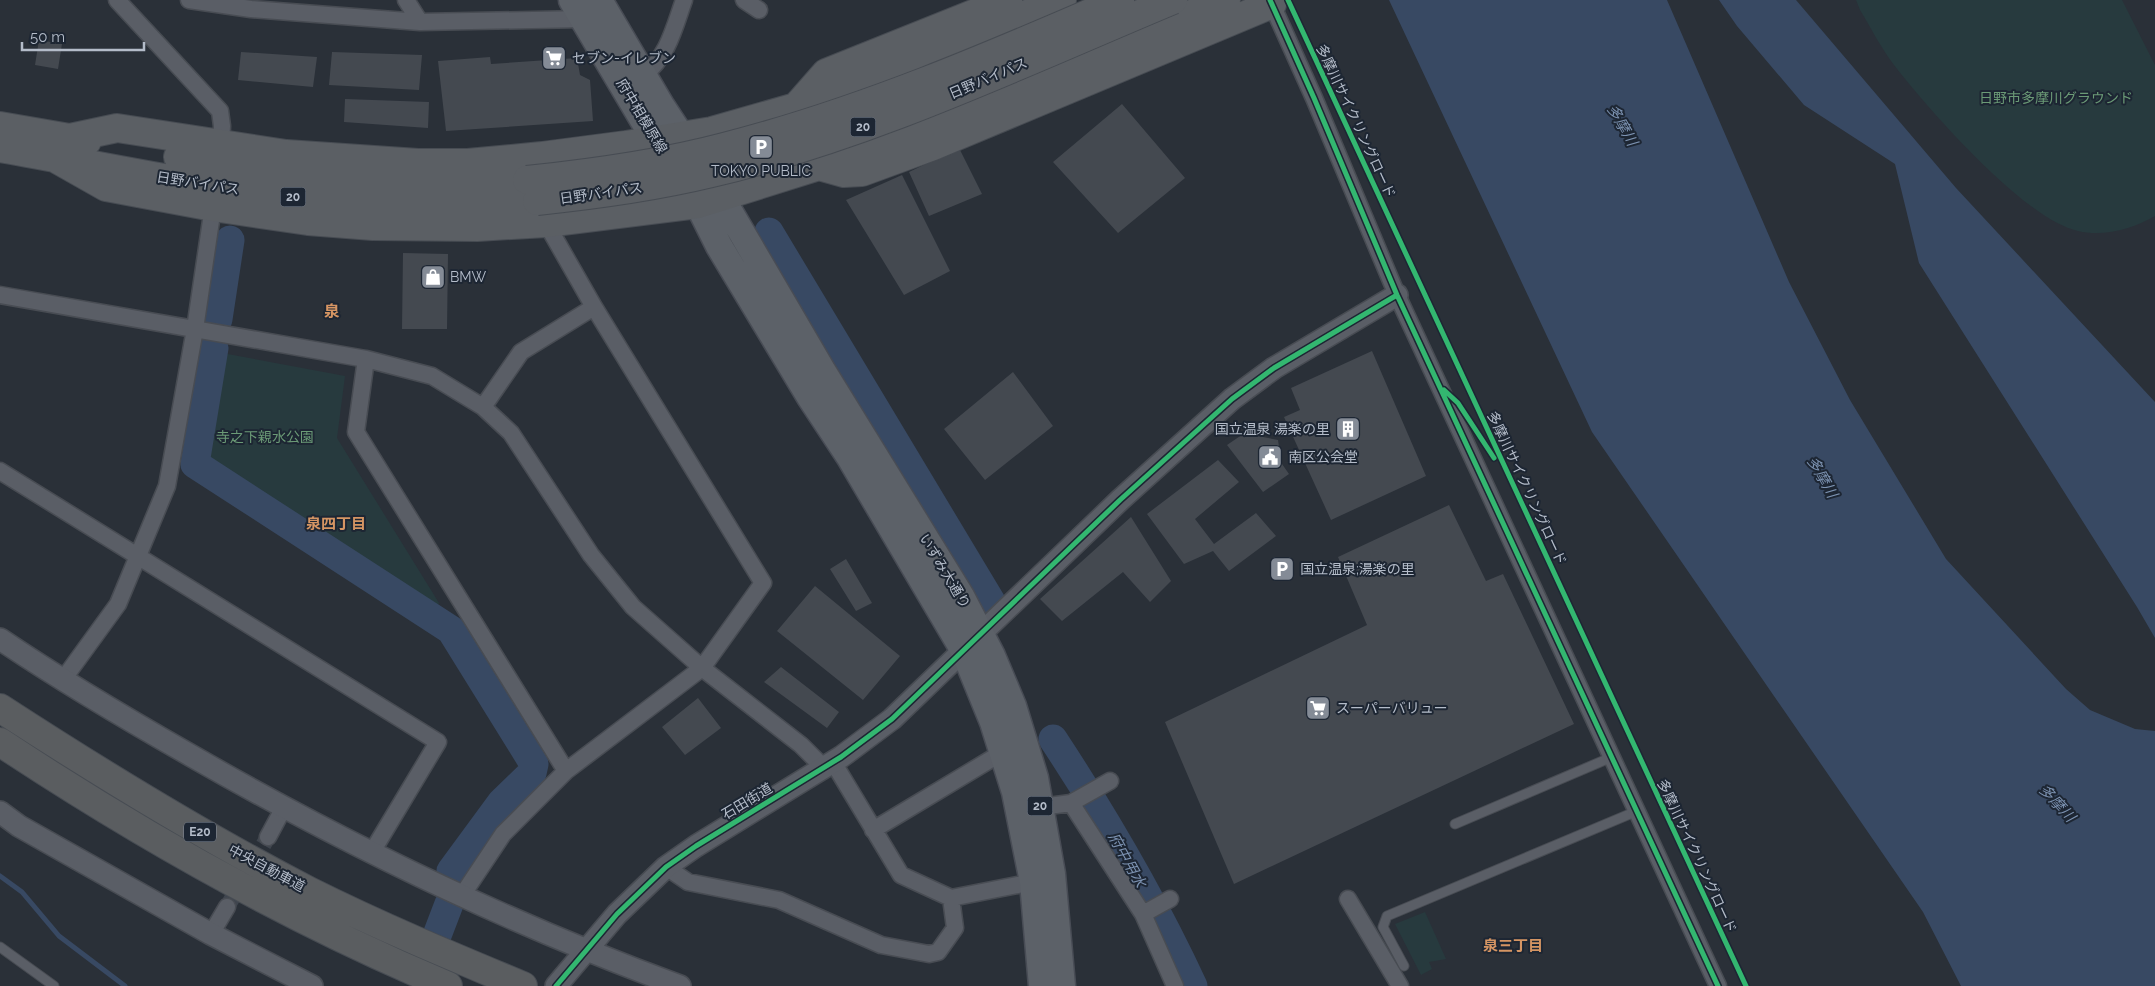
<svg xmlns="http://www.w3.org/2000/svg" width="2155" height="986" viewBox="0 0 2155 986" font-family="Raleway,'Noto Sans JP',sans-serif">
<style>
.green{fill:#273a3e}
.water{fill:#384963}
.lines{fill:none;stroke-linecap:round;stroke-linejoin:round}
.stream{stroke:#384963;stroke-width:5}
.river{stroke:#384963;stroke-width:29}
.building{fill:#444950}
.minor-tunnel{stroke:#3f454e;stroke-width:16;stroke-dasharray:16 8;stroke-linecap:butt}
.service-casing{stroke:#484c53;stroke-width:11}
.minor-casing{stroke:#484c53;stroke-width:19}
.tertiary-casing{stroke:#484c53;stroke-width:24}
.primary-casing{stroke:#484c55;stroke-width:29}
.trunk-casing{stroke:#474c53;stroke-width:30}
.motorway-casing{stroke:#474c53;stroke-width:30}
.service{stroke:#5a5e66;stroke-width:9}
.minor{stroke:#5a5e66;stroke-width:16}
.tertiary{stroke:#5a5e66;stroke-width:21}
.primary{stroke:#5c6168;stroke-width:26}
.trunk{stroke:#5b5f64;stroke-width:28}
.motorway{stroke:#5a5d60;stroke-width:28}
.trunk-bridge-casing{stroke:#474c53;stroke-width:30;stroke-linecap:butt}
.trunk-bridge{stroke:#5b5f64;stroke-width:28}
.cycleway-casing{stroke:#1d2633;stroke-width:8}
.cycleway{stroke:#33b770;stroke-width:5}
.labels{text-anchor:middle;stroke-width:4;stroke-linejoin:round;paint-order:stroke}
.shield{fill:#1d2633;stroke:#878f9c;stroke-width:1}
.shield-label{font-size:12px;font-weight:bold;fill:#b4bcc9}
.poi-label{font-size:14px;fill:#b4bcc9;stroke:#1d2633;text-anchor:start}
.street-label{font-size:14px;fill:#b4bcc9;stroke:#1d2633}
.park-label{font-size:14px;fill:#6b9a76;stroke:#1d2633}
.water-label{font-size:15px;font-style:italic;fill:#7c92b1;stroke:#1d2633}
.neighbourhood-label{font-size:15px;font-weight:bold;fill:#d59563;stroke:#1d2633}
.quarter-label{font-size:16px;font-weight:bold;fill:#d59563;stroke:#1d2633}
</style>
<rect width="100%" height="100%" fill="#2a3038"/>
<path class="green" d="M1856,0H2122L2155,65V216C2133,229 2104,237 2078,231C2025,220 1928,109 1894,65C1881,48 1871,28 1860,10Z
M206,350L345,376L337,438L439,603L429,625L186,473Z
M1425,912L1446,959L1429,962L1432,969L1421,975L1395,924Z"/>
<path class="water" d="M1389,0H1667L1789,282L1850,400L1946,559L2066,689L2090,710L2135,729L2155,731V986H1961L1923,912L1592,432Z
M1719,0H1796L1956,188L2155,402V638L2137,607L1919,263L1895,164L1804,105L1737,26Z"/>
<g class="lines">
<path class="stream" d="M0,876L22,892L59,936L125,986"/>
<path class="river" d="M769,232L993,605
M218,319L230,240
M214,348L195,464L451,630L534,764L532,773L501,803L451,871
M1053,739C1105,818 1153,900 1193,986
M423,972L449,904"/>
</g>
<path class="building" d="M39,40L62,44L58,69L35,65Z
M241,52L317,57L313,87L238,80Z
M332,52L422,55L419,90L329,85Z
M490,57L491,64L577,58L580,75L590,80L593,121L446,131L438,61Z
M345,99L429,102L428,128L344,122Z
M1122,104L1185,178L1118,233L1053,162Z
M959,148L982,194L929,216L909,172Z
M902,175L950,271L904,295L846,200Z
M403,253L448,254L447,329H402Z
M1372,351L1426,476L1331,520L1284,417L1300,410L1291,388Z
M1013,372L1053,426L985,480L944,429Z
M1255,426L1263,437L1278,440L1279,447L1275,454L1289,474L1263,492L1227,445Z
M1218,460L1239,482L1195,519L1214,544L1256,513L1276,536L1229,571L1213,551L1184,564L1147,514Z
M1449,505L1486,581L1503,574L1574,724L1234,884L1165,722L1367,625L1338,557Z
M1131,517L1171,581L1150,602L1123,572L1062,621L1040,599Z
M846,559L872,603L856,611L830,569Z
M815,586L900,656L863,700L777,631Z
M781,667L839,712L827,728L764,682Z
M698,698L721,728L685,755L662,727Z"/>
<g class="lines">
<path class="minor-tunnel" d="M227,907L268,837"/>
<defs>
<path id="service" d="M1455,824L1612,757
M0,947L54,986
M1404,966L1383,927L1387,916L1637,811"/>
<path id="minor" d="M117,0L220,111L222,126L221,144
M189,0L251,9L420,22L583,19
M406,0L420,22
M744,0L759,10
M1270,0L1314,98L1397,295L1718,986
M644,75C668,56 674,28 684,0
M0,295L366,359L432,376L483,407L511,433L591,555L633,607L702,668L801,745L824,768
M366,359L356,432L566,771
M483,407L521,352L594,307
M0,471L438,742L372,852
M62,681L118,604L167,486L195,329L213,207
M1071,803L1110,781
M1041,807L1071,803L1143,914L1175,986
M873,830L1003,752
M268,837L283,809
M666,867L688,882L779,900L881,945L929,954L938,952L955,928L951,898L901,875L833,762
M461,897L503,834L566,771L702,668L763,583L594,307L546,223
M951,898L1033,882
M1348,899L1400,986
M1143,914L1170,899
M211,934L227,907"/>
<path id="tertiary" d="M0,639C62,681 125,718 190,755C347,845 510,924 680,986
M0,812L19,826L211,934L312,986
M556,986L617,914L666,867L696,846L841,757L892,719L1120,500L1232,399L1274,368L1397,295"/>
<path id="primary" d="M572,0L655,140L698,204L719,246L810,397L849,456L964,651L993,722L1015,792L1033,882L1042,986
M599,0L662,107L721,197L822,370L961,596L992,656L1013,706L1035,778L1052,874L1062,986"/>
<path id="trunk" d="M797,106L826,73L1008,0
M0,126L87,141
M70,138L117,128L286,154L418,163H468L542,156L626,145L712,131L796,107L1062,0
M0,148C103,166 206,189 310,199C385,206 461,207 537,201
M53,157L106,187L213,207L308,221L373,226L477,227L546,223L698,204L819,166L1226,0
M178,157C227,165 276,174 325,179C393,185 460,184 527,180
M819,166L844,173L862,172L933,146L1272,4"/>
<path id="motorway" d="M0,708C100,773 202,836 309,891C379,926 451,956 523,986
M0,742C142,836 291,920 448,986"/>
</defs>
<use href="#service" class="service-casing"/>
<use href="#minor" class="minor-casing"/>
<use href="#tertiary" class="tertiary-casing"/>
<use href="#primary" class="primary-casing"/>
<use href="#trunk" class="trunk-casing"/>
<use href="#motorway" class="motorway-casing"/>
<use href="#service" class="service"/>
<use href="#minor" class="minor"/>
<use href="#tertiary" class="tertiary"/>
<use href="#primary" class="primary"/>
<use href="#trunk" class="trunk"/>
<use href="#motorway" class="motorway"/>
<defs>
<path id="trunk-bridge" d="M527,180C594,173 660,164 724,147C861,112 991,56 1120,0
M537,201C596,195 654,187 712,173C872,135 1022,63 1173,0"/>
</defs>
<use href="#trunk-bridge" class="trunk-bridge-casing"/>
<use href="#trunk-bridge" class="trunk-bridge"/>
<defs>
<path id="cycleway" d="M1270,0L1314,98L1397,295L1718,986
M1288,0L1746,986
M1444,390L1458,403L1494,458
M556,986L617,914L666,867L696,846L841,757L892,719L1120,500L1232,399L1274,368L1397,295"/>
</defs>
<use href="#cycleway" class="cycleway-casing"/>
<use href="#cycleway" class="cycleway"/>
</g>
<defs>
<symbol id="supermarket-square" viewBox="-11 -11 22 22"><rect x="-9" y="-9" width="18" height="18" rx="4" fill="#848b96" stroke="#1d2633"/><path d="M-6-5.5h2.5l.6 2H6L4.5 2H-2.5L-4.4-4H-6ZM-1.5 3.2a1.3 1.3 0 1 0 .1 0ZM3 3.2a1.3 1.3 0 1 0 .1 0Z" fill="#fff"/></symbol>
<symbol id="parking-square" viewBox="-11 -11 22 22"><rect x="-9" y="-9" width="18" height="18" rx="4" fill="#848b96" stroke="#1d2633"/><path d="M-3.5-5.5H1a3.5 3.5 0 0 1 0 7H-1V5.5H-3.5ZM-1-3.4V-.6H.8a1.4 1.4 0 0 0 0-2.8Z" fill="#fff"/></symbol>
<symbol id="shop-square" viewBox="-11 -11 22 22"><rect x="-9" y="-9" width="18" height="18" rx="4" fill="#848b96" stroke="#1d2633"/><path d="M-5-2.5h2.3a2.7 3.5 0 0 1 5.4 0H5L5.5 6h-11ZM-1.5-2.5h3a1.5 2.3 0 0 0-3 0Z" fill="#fff"/></symbol>
<symbol id="building-square" viewBox="-11 -11 22 22"><rect x="-9" y="-9" width="18" height="18" rx="4" fill="#848b96" stroke="#1d2633"/><path d="M-4-6H4V6H1V3H-1V6H-4ZM-2.5-4.3h1.7v1.8h-1.7ZM.8-4.3h1.7v1.8H.8ZM-2.5-1h1.7V.8h-1.7ZM.8-1h1.7V.8H.8Z" fill="#fff"/></symbol>
<symbol id="civic-square" viewBox="-11 -11 22 22"><rect x="-9" y="-9" width="18" height="18" rx="4" fill="#848b96" stroke="#1d2633"/><path d="M-.6-6.5H3V-4.5H.6V-3L4-1V1h2V6H-6V1h2V-1L-.6-3ZM-1.2 2.5V6h2.4V2.5Z" fill="#fff"/></symbol>
</defs>
<g fill-rule="evenodd">
<use href="#supermarket-square" x="540" y="44" width="28" height="28"/>
<use href="#parking-square" x="747" y="133" width="28" height="28"/>
<use href="#shop-square" x="419" y="263" width="28" height="28"/>
<use href="#building-square" x="1334" y="415" width="28" height="28"/>
<use href="#civic-square" x="1256" y="443" width="28" height="28"/>
<use href="#parking-square" x="1268" y="555" width="28" height="28"/>
<use href="#supermarket-square" x="1304" y="694" width="28" height="28"/>
</g>
<g class="labels">
<g class="shield">
<rect x="850.5" y="117.5" width="25" height="19" rx="4"/>
<rect x="280.5" y="187.5" width="25" height="19" rx="4"/>
<rect x="1027.5" y="796.5" width="25" height="19" rx="4"/>
<rect x="184" y="822.5" width="32" height="19" rx="4"/>
</g>
<g class="shield-label">
<text x="863" y="131">20</text>
<text x="293" y="201">20</text>
<text x="1040" y="810">20</text>
<text x="200" y="836">E20</text>
</g>
<g class="poi-label">
<text x="572" y="63">セブン-イレブン</text>
<text x="761" y="176" text-anchor="middle">TOKYO PUBLIC</text>
<text x="450" y="282">BMW</text>
<text x="1330" y="434" text-anchor="end">国立温泉 湯楽の里</text>
<text x="1288" y="462">南区公会堂</text>
<text x="1300" y="574">国立温泉;湯楽の里</text>
<text x="1336" y="713">スーパーバリュー</text>
</g>
<g class="street-label">
<text transform="translate(988 78) rotate(-23)" y="5">日野バイパス</text>
<text transform="translate(642 116) rotate(59)" y="5">府中相模原線</text>
<text transform="translate(1356 121) rotate(65)" y="5">多摩川サイクリングロード</text>
<text transform="translate(198 183) rotate(9)" y="5">日野バイパス</text>
<text transform="translate(601 193) rotate(-8)" y="5">日野バイパス</text>
<text transform="translate(1527 488) rotate(65)" y="5">多摩川サイクリングロード</text>
<text transform="translate(945 571) rotate(59)" y="5">いずみ大通り</text>
<text transform="translate(747 801) rotate(-31)" y="5">石田街道</text>
<text transform="translate(1697 856) rotate(65)" y="5">多摩川サイクリングロード</text>
<text transform="translate(267 868) rotate(28)" y="5">中央自動車道</text>
</g>
<g class="park-label">
<text x="2056" y="103">日野市多摩川グラウンド</text>
<text x="265" y="442">寺之下親水公園</text>
</g>
<g class="water-label">
<text transform="translate(1622 125) rotate(60)" y="5">多摩川</text>
<text transform="translate(1822 477) rotate(60)" y="5">多摩川</text>
<text transform="translate(2057 803) rotate(47)" y="5">多摩川</text>
<text transform="translate(1127 860) rotate(61)" y="5">府中用水</text>
</g>
<g class="neighbourhood-label">
<text x="336" y="529">泉四丁目</text>
<text x="1513" y="951">泉三丁目</text>
</g>
<g class="quarter-label">
<text x="332" y="317">泉</text>
</g>
</g>
<path d="M22 42v8h122v-8" fill="none" stroke="#b4bcc9" stroke-width="2.5"/>
<text x="30" y="42" font-size="15" fill="#b4bcc9" stroke="#1d2633" stroke-width="4" paint-order="stroke">50 m</text>
</svg>
